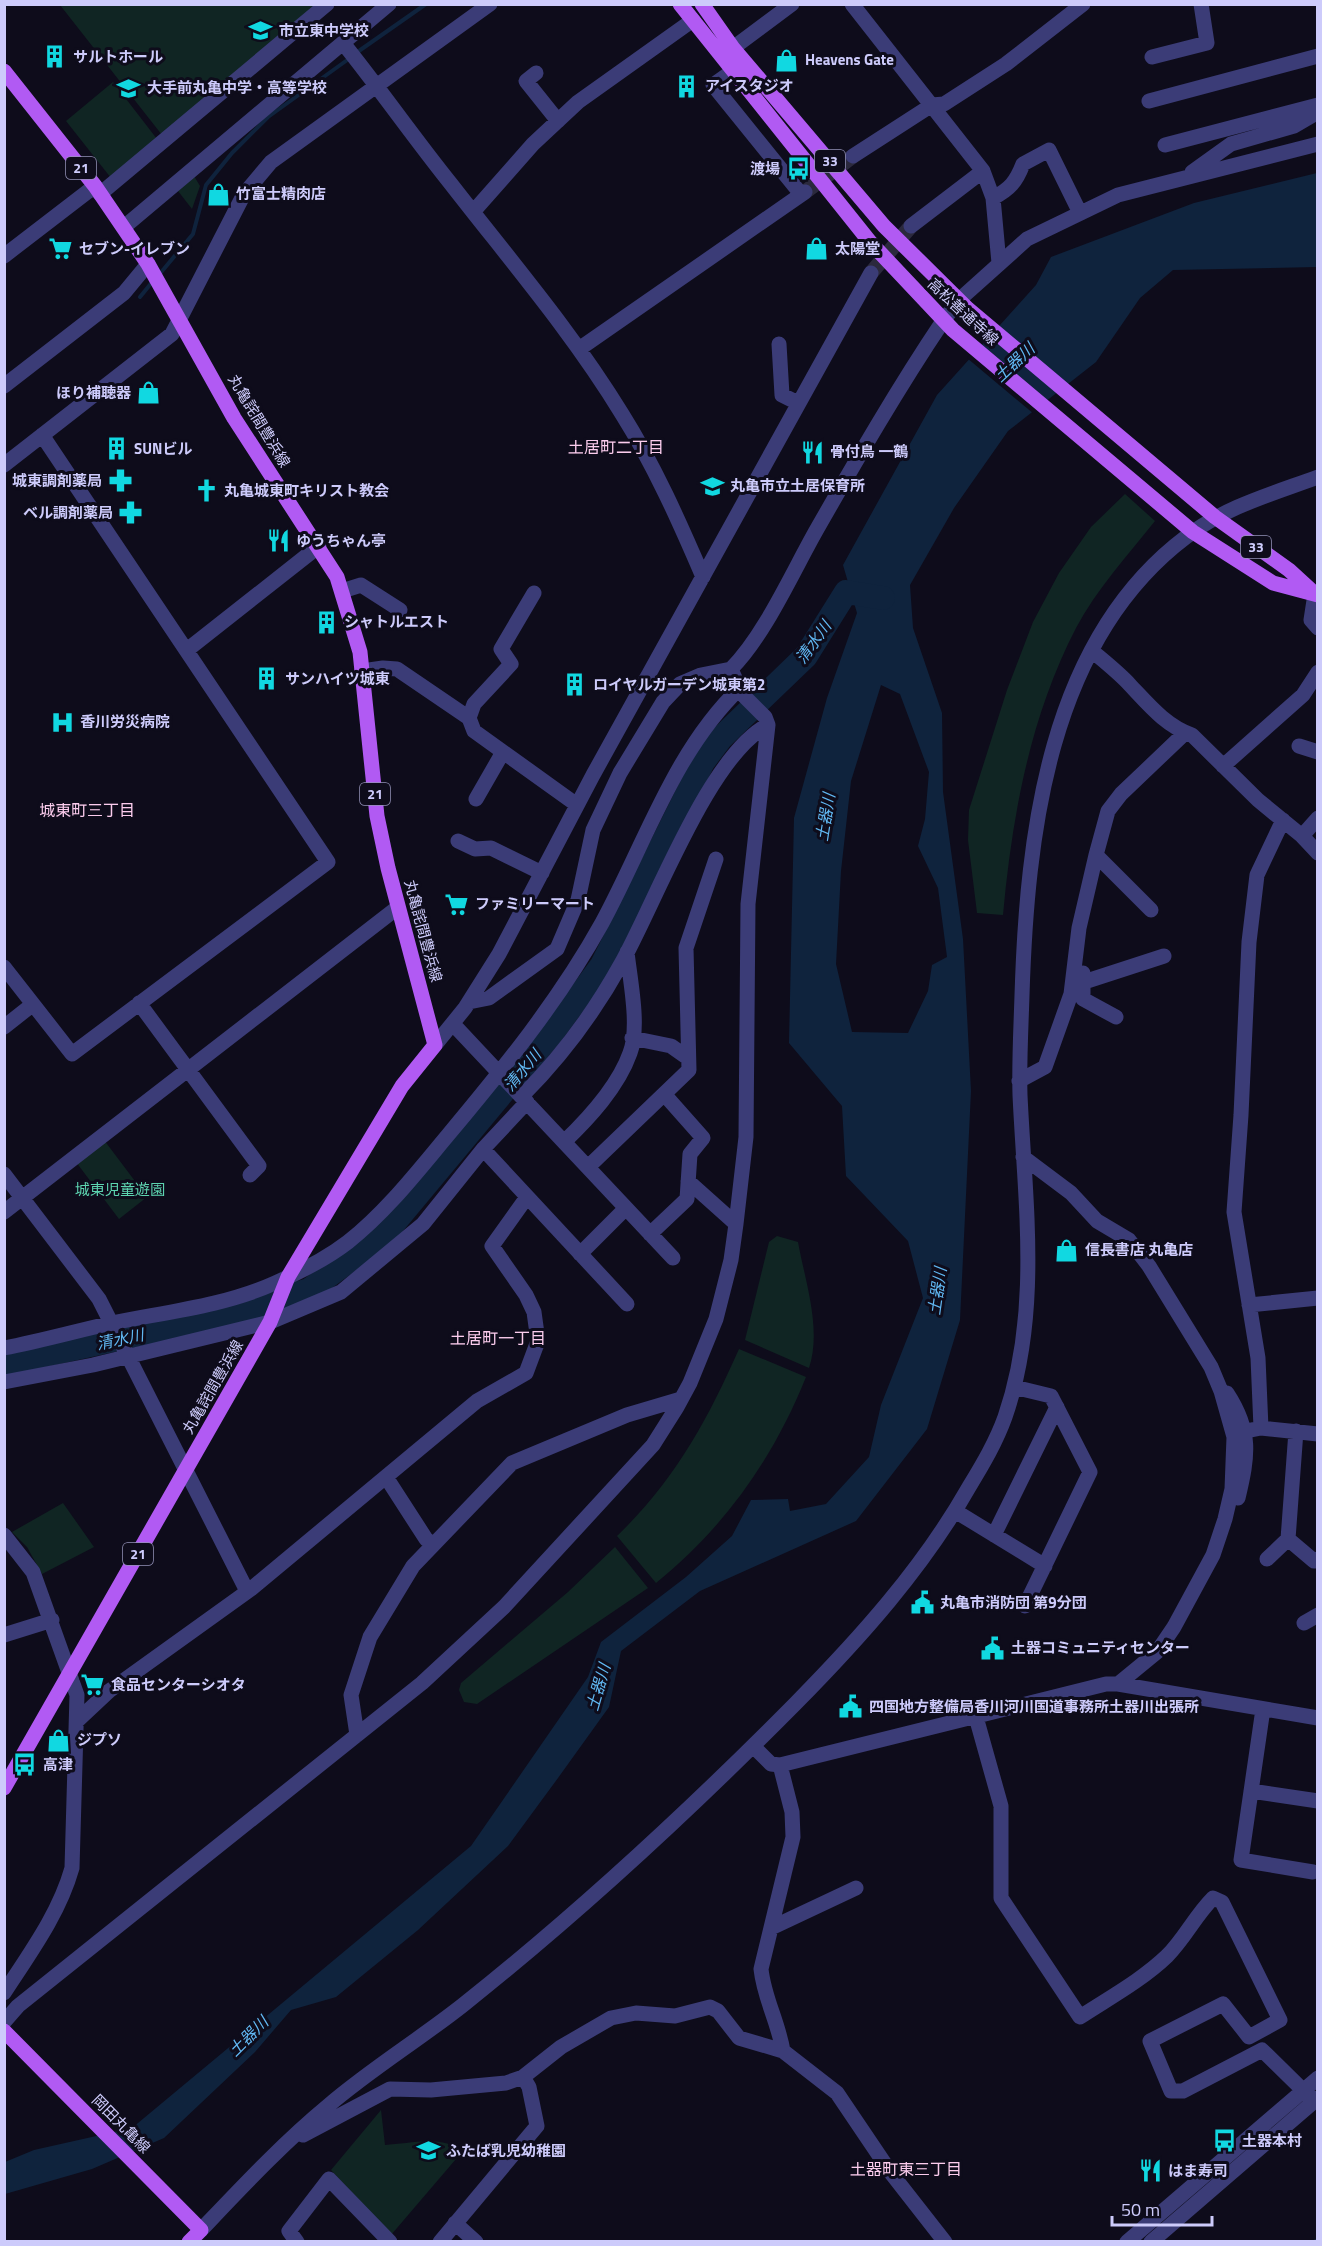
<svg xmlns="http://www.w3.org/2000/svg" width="1322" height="2246" viewBox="0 0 1322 2246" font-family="'Titillium Web','Noto Sans JP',sans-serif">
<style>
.green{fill:#102523}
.water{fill:#0f233d;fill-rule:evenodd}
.pier{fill:#0e0c1b}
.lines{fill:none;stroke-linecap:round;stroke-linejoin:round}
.stream{stroke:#0f233d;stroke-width:4}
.river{stroke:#0f233d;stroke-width:24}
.minor-tunnel{stroke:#2b293d;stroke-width:15;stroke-dasharray:15 8;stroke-linecap:butt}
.minor{stroke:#3b3c77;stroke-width:15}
.major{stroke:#b15af3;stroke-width:15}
.labels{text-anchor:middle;stroke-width:6;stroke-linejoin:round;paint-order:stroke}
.shield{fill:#0e0c1b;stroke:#9492b8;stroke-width:1.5}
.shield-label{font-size:14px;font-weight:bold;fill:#cdcbfb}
.poi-label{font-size:15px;font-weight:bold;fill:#cdcbfb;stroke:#0e0c1b;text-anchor:start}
.street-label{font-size:15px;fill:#cdcbfb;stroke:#0e0c1b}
.park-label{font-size:15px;fill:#5dd4b0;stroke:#0e0c1b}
.water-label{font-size:16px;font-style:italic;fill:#61b8f3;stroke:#0e0c1b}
.neighbourhood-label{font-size:16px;fill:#fbcced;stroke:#0e0c1b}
</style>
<rect width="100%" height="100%" fill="#0e0c1b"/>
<path class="green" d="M313,4L315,7L162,135L60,5Z
M113,82L157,139L111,178L66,121Z
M194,176L200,186L192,209L178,191Z
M1125,494L1155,521C1128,555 1096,590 1076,628C1030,717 1012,816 1003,915L977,913L968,840L969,810L1007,690L1033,622L1059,573L1091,527Z
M104,1140L147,1197L119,1219L76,1162Z
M777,1236L798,1242C805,1281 822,1329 809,1368L745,1340L769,1242Z
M739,1349L806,1377C773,1459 725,1527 656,1583L617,1536C675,1480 707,1421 739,1349Z
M63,1503L94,1547L42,1574L27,1547L12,1532Z
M615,1547L648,1588L477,1704L464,1702L459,1690L461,1683L568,1592Z
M381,2110L385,2145C409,2144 444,2134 462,2152L391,2235L331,2170Z"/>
<path class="water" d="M1317,173V267L1173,270L1140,298L1096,362L1008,431L954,508L910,585L913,628L942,713L943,792L963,939L971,1091L960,1320L927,1429L856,1521L700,1591L621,1651L609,1707L558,1778L508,1846L418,1930L336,1997L291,2010L255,2052L164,2138L92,2169L5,2194V2162L34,2150L132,2128L471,1846L588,1677L601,1642L686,1577L732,1536L751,1500L788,1499L790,1511L826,1504L869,1457L881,1405L923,1298L908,1241L846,1176L842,1106L789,1043L794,818L827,698L857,613L843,565L937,395L1036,285L1051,257L1194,203ZM881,685L900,694L929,772L925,819L918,846L938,888L947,957L932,965L928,991L908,1033L852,1032L836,964L841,871L851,781Z"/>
<path class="pier" d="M980,343L1050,402L1034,414L967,358Z"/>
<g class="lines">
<path class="stream" d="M356,53L426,4
M158,276L193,234L206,185L232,153L268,117L350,58
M140,297L153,281
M1314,2242L1318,2240"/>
<path class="river" d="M4,1364L240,1312L309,1290L384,1235L553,1032L602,965L703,762L721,738L806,656L846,592L883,598"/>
<path class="minor-tunnel" d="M805,192L853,156
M871,273L911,226"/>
<path class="minor" d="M852,4L983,171L993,198L999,263
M343,43C380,89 414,138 451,184C510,260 572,332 622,414C654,465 679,521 703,577
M733,48L792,4
M1152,57L1207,43L1201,4
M744,63L713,85L801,194
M536,73L526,81L558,121
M1149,101L1318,56
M1165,145L1318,105
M853,156L932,105L944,104L1006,64L1083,4
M1192,172L1231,144L1294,126L1318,112
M100,194L327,4
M993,198C1010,189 1016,182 1023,164L1049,150L1080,213
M473,212L533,144L578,102L693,20
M911,226L983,171
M124,227L389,4
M4,256L95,186
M779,344L782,395L798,403
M579,349L805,192
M4,386L124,293L148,264
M4,465L172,334L244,194L271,162L490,4
M342,591L361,585L400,610
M1315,594L1311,620L1318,628
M187,650L319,546
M1092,651C1105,662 1119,673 1130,685C1149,705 1166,726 1192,735L1258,800L1302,836L1318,853
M362,671L383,668L397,669L469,718L474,731L577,805
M469,718L474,704L511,664L501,649L534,593
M1299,746L1318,752
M1223,766L1303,695L1318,672
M476,799L503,752
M1302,836L1318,818
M458,841L475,849L491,848L542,873
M1151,910L1096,855L1108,811L1121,794L1185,733
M4,967L72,1054L328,862L42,435
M1083,973V999L1116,1017
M1084,982L1164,956
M469,1002L489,998L557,949L578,900L593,830L620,773L663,702L680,684L701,675L731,669
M139,1003L259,1166L250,1175
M453,1024L673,1258
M4,1027L32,1005
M632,1038L671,1046L688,1058
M435,1045L465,1008L499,954L593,775L871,273
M1019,1081L1045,1067L1071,994L1079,928L1096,855
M522,1096C560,1058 595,1011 621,964C655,904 709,755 768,725
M564,1142C589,1118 618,1087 630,1053C640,1027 630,980 627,952
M483,1149L627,1304
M1023,1157L1071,1193L1097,1221L1129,1240L1149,1266L1211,1367L1221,1391L1234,1437L1232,1489L1225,1519L1213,1555L1174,1627L1157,1652L1118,1684
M588,1167L689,1070L686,948L716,859
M4,1174L99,1299L247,1591
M688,1181L736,1224
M4,1212L397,908
M650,1234L687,1199L690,1154L703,1138L664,1094
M580,1254L626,1208
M1249,1305L1318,1298
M4,1348C41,1341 76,1331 112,1323C166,1312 224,1306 275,1283C300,1272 326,1259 348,1242C386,1212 417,1172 448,1135C504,1068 560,999 602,923C645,844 674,751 740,688
M4,1382L93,1365L270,1322L341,1292L423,1224L484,1148L527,1102
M1014,1387L1051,1396L1090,1472L1025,1606
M1227,1393C1252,1431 1248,1456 1238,1498
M1261,1428L1258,1358L1234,1212L1241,1115L1249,942L1257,875L1283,820
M1251,1430L1261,1428L1318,1434
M386,1477L426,1539L433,1545
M955,1511L1045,1566
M4,1535L33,1572L77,1695L72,1868C59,1914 30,1953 4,1993
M994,1535L1057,1407
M1288,1539L1314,1561L1318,1559
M1267,1559L1288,1539L1296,1431
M1304,1623L1318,1615
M4,1635L52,1620
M1263,1709L1241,1860L1313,1872
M976,1717L1001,1806V1898L1080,2017C1109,1998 1142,1980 1167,1956C1185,1938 1195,1916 1213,1898L1222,1902L1280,2020L1249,2037L1223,2004L1150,2041L1171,2091H1183L1262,2050L1314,2101
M77,1721L109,1691L251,1589L477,1401L526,1373L538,1341L534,1312L526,1295L492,1246L527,1197
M357,1735L351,1695L370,1637L413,1566L512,1463L627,1415L681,1399
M753,1746L771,1764L780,1765L1106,1684H1118L1318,1718
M780,1765L792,1812L793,1837L761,1969C764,1998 778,2021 783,2051
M1251,1791L1318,1801
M771,1928L856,1888
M4,2022L18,2006L422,1683L504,1607L653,1445L677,1407L690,1383L716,1319L731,1260L736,1224L746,1137L748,904L768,725L765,717L742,694L731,669C765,635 793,571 817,529C857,459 898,388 943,321L959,300L1027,239L1118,195L1318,144
M303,2135L390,2089L431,2090L506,2083L523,2077L561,2047L611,2018L636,2013L675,2016L710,2007L718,2011L739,2038L783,2051L837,2093L891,2173L945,2242
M455,2223L476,2242
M201,2230C242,2187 283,2143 329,2105C371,2069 420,2039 463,2005C580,1912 690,1810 795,1704C860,1638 923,1568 969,1487C983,1464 996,1442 1005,1417C1041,1313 1025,1203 1020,1095C1019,1062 1021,1028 1022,995C1027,835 1048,641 1186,537C1225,507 1272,494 1318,477
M297,2242L289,2231L329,2179L390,2242
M440,2242L537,2126L529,2087L523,2077
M1127,2242L1318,2078
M1151,2242L1318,2098"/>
<path class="major" d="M680,4L870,242L953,330L1193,532L1273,583L1318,595
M702,4L733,48L884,226L968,309L1215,517L1289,570L1313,592
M4,71L95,186L148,264L234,418L337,577L360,652L377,816L388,868L435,1045L402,1086L288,1277L270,1322L4,1788
M4,2031L201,2230L189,2242"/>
</g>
<defs>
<symbol id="school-bare" viewBox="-9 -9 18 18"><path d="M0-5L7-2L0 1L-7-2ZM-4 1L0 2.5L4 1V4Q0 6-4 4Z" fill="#11d8e1" stroke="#0e0c1b" stroke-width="2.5" paint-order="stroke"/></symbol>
<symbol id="building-bare" viewBox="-9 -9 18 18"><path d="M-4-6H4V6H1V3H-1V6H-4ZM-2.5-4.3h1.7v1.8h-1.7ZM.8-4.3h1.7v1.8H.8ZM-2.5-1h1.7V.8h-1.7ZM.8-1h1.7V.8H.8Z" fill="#11d8e1" stroke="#0e0c1b" stroke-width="2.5" paint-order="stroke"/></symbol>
<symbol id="shop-bare" viewBox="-9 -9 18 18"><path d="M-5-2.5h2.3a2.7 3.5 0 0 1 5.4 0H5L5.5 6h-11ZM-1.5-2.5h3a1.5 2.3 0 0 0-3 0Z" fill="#11d8e1" stroke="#0e0c1b" stroke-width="2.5" paint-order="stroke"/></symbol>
<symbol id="bus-bare" viewBox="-9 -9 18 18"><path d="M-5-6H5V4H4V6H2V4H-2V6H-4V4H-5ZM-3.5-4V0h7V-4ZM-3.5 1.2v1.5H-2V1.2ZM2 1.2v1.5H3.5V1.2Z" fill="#11d8e1" stroke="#0e0c1b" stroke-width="2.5" paint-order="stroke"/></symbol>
<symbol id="supermarket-bare" viewBox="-9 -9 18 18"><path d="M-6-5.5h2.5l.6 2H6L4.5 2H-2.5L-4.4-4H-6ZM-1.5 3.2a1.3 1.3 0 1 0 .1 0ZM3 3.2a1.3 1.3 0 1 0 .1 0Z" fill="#11d8e1" stroke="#0e0c1b" stroke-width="2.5" paint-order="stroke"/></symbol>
<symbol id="restaurant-bare" viewBox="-9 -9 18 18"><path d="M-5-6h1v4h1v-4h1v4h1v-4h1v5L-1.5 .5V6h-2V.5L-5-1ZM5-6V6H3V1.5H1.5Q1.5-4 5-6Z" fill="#11d8e1" stroke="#0e0c1b" stroke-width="2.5" paint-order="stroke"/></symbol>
<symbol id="pharmacy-bare" viewBox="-9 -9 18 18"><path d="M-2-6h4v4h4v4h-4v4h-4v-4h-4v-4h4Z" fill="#11d8e1" stroke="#0e0c1b" stroke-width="2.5" paint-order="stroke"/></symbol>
<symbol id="church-bare" viewBox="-9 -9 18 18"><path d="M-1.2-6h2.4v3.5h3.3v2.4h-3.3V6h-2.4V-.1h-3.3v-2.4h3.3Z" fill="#11d8e1" stroke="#0e0c1b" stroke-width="2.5" paint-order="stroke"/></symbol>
<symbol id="hospital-bare" viewBox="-9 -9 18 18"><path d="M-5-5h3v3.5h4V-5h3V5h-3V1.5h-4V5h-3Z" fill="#11d8e1" stroke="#0e0c1b" stroke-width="2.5" paint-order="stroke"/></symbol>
<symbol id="civic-bare" viewBox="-9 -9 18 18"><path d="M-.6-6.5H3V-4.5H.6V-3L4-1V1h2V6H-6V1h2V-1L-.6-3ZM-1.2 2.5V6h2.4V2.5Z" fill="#11d8e1" stroke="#0e0c1b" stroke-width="2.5" paint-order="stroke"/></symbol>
</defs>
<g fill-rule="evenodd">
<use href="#school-bare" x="244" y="14" width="33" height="33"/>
<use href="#building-bare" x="38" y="40" width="33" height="33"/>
<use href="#shop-bare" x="770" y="44" width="33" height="33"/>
<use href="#building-bare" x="670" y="70" width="33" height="33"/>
<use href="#school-bare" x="112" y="72" width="33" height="33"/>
<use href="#bus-bare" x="782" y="152" width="33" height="33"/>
<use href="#shop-bare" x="202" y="178" width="33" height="33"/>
<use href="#supermarket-bare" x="44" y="232" width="33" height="33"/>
<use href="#shop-bare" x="800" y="232" width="33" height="33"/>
<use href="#shop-bare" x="132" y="376" width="33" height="33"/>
<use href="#building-bare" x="100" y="432" width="33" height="33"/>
<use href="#restaurant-bare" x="796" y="436" width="33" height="33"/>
<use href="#pharmacy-bare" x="104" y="464" width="33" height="33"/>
<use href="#school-bare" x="696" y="470" width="33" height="33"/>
<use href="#church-bare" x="190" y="474" width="33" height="33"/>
<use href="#pharmacy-bare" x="114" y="496" width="33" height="33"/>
<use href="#restaurant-bare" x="262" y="524" width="33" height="33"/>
<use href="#building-bare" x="310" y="606" width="33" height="33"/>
<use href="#building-bare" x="250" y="662" width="33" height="33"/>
<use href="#building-bare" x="558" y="668" width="33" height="33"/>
<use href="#hospital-bare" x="46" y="706" width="33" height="33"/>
<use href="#supermarket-bare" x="440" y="888" width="33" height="33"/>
<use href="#shop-bare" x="1050" y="1234" width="33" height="33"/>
<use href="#civic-bare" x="906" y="1586" width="33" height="33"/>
<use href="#civic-bare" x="976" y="1632" width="33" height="33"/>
<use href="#supermarket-bare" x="76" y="1668" width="33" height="33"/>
<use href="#civic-bare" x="834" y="1690" width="33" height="33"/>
<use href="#shop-bare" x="42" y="1724" width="33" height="33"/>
<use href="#bus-bare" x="8" y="1748" width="33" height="33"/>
<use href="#bus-bare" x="1208" y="2124" width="33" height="33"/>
<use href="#school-bare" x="412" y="2134" width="33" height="33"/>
<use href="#restaurant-bare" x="1134" y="2154" width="33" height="33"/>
</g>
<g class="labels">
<g class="shield">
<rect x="815" y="150" width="30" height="22" rx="4.5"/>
<rect x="66" y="157" width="30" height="22" rx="4.5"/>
<rect x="1241" y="536" width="30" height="22" rx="4.5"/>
<rect x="360" y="783" width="30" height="22" rx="4.5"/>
<rect x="123" y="1543" width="30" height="22" rx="4.5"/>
</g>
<g class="shield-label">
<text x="830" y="166">33</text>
<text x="81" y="173">21</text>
<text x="1256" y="552">33</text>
<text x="375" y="799">21</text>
<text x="138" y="1559">21</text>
</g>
<g class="poi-label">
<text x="279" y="36">市立東中学校</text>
<text x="73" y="62">サルトホール</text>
<text x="805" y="65">Heavens Gate</text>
<text x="705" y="91">アイスタジオ</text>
<text x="147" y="93">大手前丸亀中学・高等学校</text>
<text x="780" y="174" text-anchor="end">渡場</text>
<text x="236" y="199">竹富士精肉店</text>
<text x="79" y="254">セブン-イレブン</text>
<text x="835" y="254">太陽堂</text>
<text x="131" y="398" text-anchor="end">ほり補聴器</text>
<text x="134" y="454">SUNビル</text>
<text x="830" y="457">骨付鳥 一鶴</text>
<text x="102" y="486" text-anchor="end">城東調剤薬局</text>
<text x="730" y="491">丸亀市立土居保育所</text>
<text x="224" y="496">丸亀城東町キリスト教会</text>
<text x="113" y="518" text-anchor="end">ベル調剤薬局</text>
<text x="296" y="546">ゆうちゃん亭</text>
<text x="344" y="627">シャトルエスト</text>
<text x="285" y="684">サンハイツ城東</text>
<text x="593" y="690">ロイヤルガーデン城東第2</text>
<text x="80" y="727">香川労災病院</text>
<text x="475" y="909">ファミリーマート</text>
<text x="1085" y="1255">信長書店 丸亀店</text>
<text x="940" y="1608">丸亀市消防団 第9分団</text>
<text x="1011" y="1653">土器コミュニティセンター</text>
<text x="111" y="1690">食品センターシオタ</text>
<text x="869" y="1712">四国地方整備局香川河川国道事務所土器川出張所</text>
<text x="77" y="1745">ジプソ</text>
<text x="43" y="1770">高津</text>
<text x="1242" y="2146">土器本村</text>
<text x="446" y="2156">ふたば乳児幼稚園</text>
<text x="1168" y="2176">はま寿司</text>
</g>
<g class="street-label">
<text transform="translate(963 312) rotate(43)" y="5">高松善通寺線</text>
<text transform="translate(259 421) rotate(59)" y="5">丸亀詫間豊浜線</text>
<text transform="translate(423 931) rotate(75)" y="5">丸亀詫間豊浜線</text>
<text transform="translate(213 1387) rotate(-60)" y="5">丸亀詫間豊浜線</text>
<text transform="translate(121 2124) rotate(45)" y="5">岡田丸亀線</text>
</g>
<g class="park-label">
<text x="120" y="1195">城東児童遊園</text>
</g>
<g class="water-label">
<text transform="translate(1014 362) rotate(-43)" y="6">土器川</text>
<text transform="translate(813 642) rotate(-54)" y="6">清水川</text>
<text transform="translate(825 817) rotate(-81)" y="6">土器川</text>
<text transform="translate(522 1070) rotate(-50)" y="6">清水川</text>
<text transform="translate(937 1291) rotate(-82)" y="6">土器川</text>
<text transform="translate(120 1339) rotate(-12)" y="6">清水川</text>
<text transform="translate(598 1687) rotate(-74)" y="6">土器川</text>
<text transform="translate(248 2036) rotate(-45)" y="6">土器川</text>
</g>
<g class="neighbourhood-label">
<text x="616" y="453">土居町二丁目</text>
<text x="87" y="816">城東町三丁目</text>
<text x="498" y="1344">土居町一丁目</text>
<text x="906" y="2175">土器町東三丁目</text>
</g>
</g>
<rect width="1322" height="2246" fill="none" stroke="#cdcbfb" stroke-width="12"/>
<path d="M1112 2216v9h100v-9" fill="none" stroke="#cdcbfb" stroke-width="3"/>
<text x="1121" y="2216" font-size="18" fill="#cdcbfb" stroke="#0e0c1b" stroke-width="4.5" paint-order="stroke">50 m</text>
</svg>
